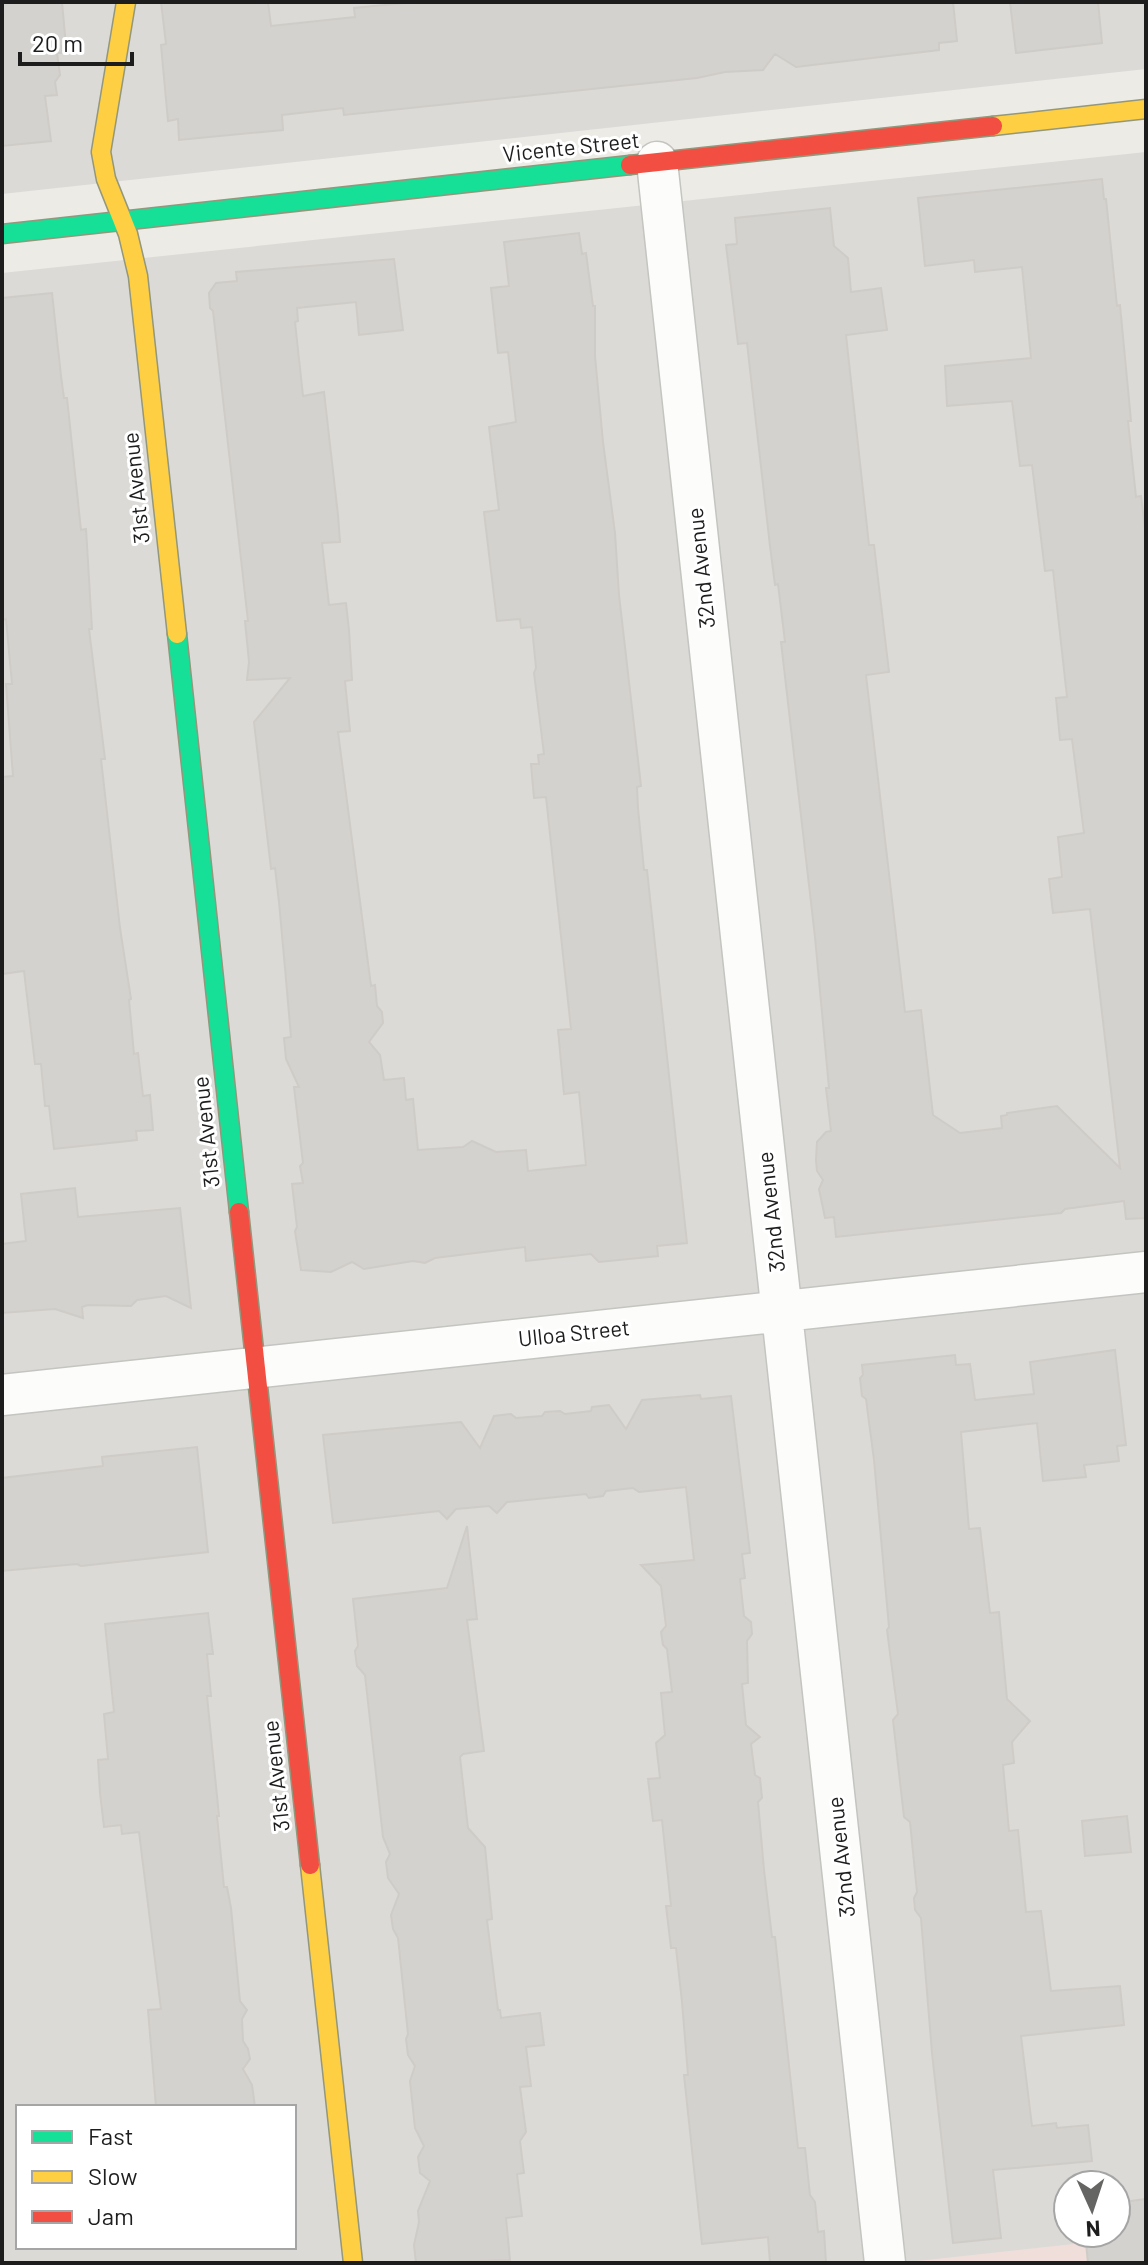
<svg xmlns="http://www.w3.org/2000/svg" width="1148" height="2265" viewBox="0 0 1148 2265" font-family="Barlow,sans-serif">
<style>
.residential{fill:#dbdad7;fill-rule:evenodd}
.commercial{fill:#efded9}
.building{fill:#d4d2ce;stroke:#cfccc7;stroke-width:2}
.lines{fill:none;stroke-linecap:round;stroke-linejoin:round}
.street-casing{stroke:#c4c4c1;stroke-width:43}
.fast-casing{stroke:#93977c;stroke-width:21}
.slow-casing{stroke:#93977c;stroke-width:21}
.jam-casing{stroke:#93977c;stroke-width:21}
.street{stroke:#fcfcfb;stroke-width:40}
.fast{stroke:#16e098;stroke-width:18}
.slow{stroke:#ffcf43;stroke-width:18}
.jam{stroke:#f24e42;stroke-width:18}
.labels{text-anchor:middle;stroke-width:6;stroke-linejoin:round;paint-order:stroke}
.street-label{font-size:22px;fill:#1d1d1d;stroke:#fff}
</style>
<rect width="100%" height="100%" fill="#ecebe5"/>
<path class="residential" d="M2,2H1146V69L2,194Z
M1146,152V2241L943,2263H2V273ZM18,2107H294V2247H18ZM1068,2185H1116V2233H1068Z"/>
<path class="commercial" d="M1146,2236V2263H899Z"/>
<path class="building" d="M2,2H62L66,46H62V53H57L60,75L55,82L57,95L45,96L51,141L2,146Z
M161,2H268L271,26L355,17L354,8L415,2H953L957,41L939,43V50L796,67L775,54L763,70L725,72L697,78L344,115L343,108L282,115L283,130L179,140L178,119L168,121L161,45L166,44Z
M1010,2H1098L1102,43L1016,53Z
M1102,179L1104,199H1106L1117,306L1120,305L1131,421H1128L1136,497L1141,496L1146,537V1218L1126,1219L1124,1201L1065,1209L1061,1213L836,1237L834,1217L825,1218L819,1189L823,1180L817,1171L816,1160L817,1142L826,1132L831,1131L826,1088H829L815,937L781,642H785L778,584L775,585L770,546L747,343L738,344L726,245L737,244L735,218L830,208L834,246L848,258L851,292L881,288L887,330L846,335L869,545H874L889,672L866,675L905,1012L921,1010L933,1115L960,1133L1002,1128L1001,1116L1007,1115V1113L1057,1106L1120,1168L1090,909L1053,913L1049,879L1062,877L1058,837L1084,833L1072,739L1060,740L1056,698L1067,697L1053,570L1045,571L1032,465L1020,466L1012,401L947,406L945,366L1031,358L1022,267L975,272L974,260L925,266L918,198Z
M579,233L582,254L586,253L593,306H595V356L603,442L615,533L619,595L641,786L637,787L638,808L644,870H647L687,1243L657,1246L658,1256L599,1262L591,1254L526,1261L525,1247L435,1258L425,1263L413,1261L364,1269L352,1262L331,1272L301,1270L295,1231L297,1227L292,1184L303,1183L300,1166L303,1163L294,1087H299L286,1059L284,1038L291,1037L285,968L279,902L275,868L271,869L254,722L290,678L247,680L249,662L245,621H248L213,311L210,308L209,293L216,283L237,281L236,272L394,259L403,330L359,335L356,302L297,308L298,321L295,322L303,396L324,392L338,515L340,542L322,543L329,605L346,603L349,630L352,680L345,681L350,731L338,732L371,986L375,985L377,1006L382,1012L383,1023L369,1042L380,1055L384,1080L404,1078L406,1100L413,1099L418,1150L463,1147L472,1141L496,1152L526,1150L528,1171L586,1165L579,1092L564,1094L558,1030L571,1029L546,797L534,798L531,764H539L538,755L544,754L534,673L536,668L532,627L521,628L520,619L497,621L484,512L499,510L489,427L516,422L508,352L498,353L491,288L509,286L504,242Z
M52,293L61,376L64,398H67L81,530L86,529L92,629H89L105,759H101L120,928L131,999L129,1000L134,1054L138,1053L143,1096L150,1095L153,1130L136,1131L137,1140L54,1149L49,1106H45L41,1064H35L24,971L2,974V777L13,776L6,684H12L6,619L2,620V298Z
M75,1188L78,1217L180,1208L191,1308L166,1296L137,1300L131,1306L88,1305L82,1307L83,1318L55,1309L2,1313V1244L26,1241L21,1194Z
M1115,1350L1126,1445L1117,1446L1119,1461L1084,1465L1086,1477L1043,1481L1037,1423L961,1432L969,1529L980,1528L990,1613L999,1612L1007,1699L1030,1721L1012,1742L1014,1763L1003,1765L1009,1831L1018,1830L1026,1912L1041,1911L1051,1991L1120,1986L1124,2025L1021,2036L1032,2126L1056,2123L1057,2128L1088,2125L1092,2161L993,2170L1001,2238L953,2243L932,2053L921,1918L915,1910L914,1898L917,1892L910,1822L904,1817L893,1720L898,1714L887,1630L889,1627L874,1460L866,1399L862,1396L860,1378L863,1375L862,1365L955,1355L956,1365L970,1364L975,1400L1034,1394L1030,1362Z
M700,1395L701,1399L731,1396L750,1553L742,1554L745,1578L740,1579L744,1616L751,1622L752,1634L747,1641L748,1683L742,1684L746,1725L760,1737L751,1744L755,1775L760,1778L762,1798L758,1802L764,1870L772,1937H775L798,2148H805L810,2195L815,2202L818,2232L824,2231L826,2263H770L768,2237L702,2244L684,2075H688L682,2002L676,1948H671L666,1906H671L662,1820L653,1821L648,1779L660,1778L656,1743L665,1735L661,1693L672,1692L667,1649L663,1645L661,1632L666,1626L661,1586L641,1565L694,1560L686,1487L639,1492L633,1488L606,1491L603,1496L589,1498L586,1494L507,1502L497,1513L489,1506L456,1509L447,1519L439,1511L333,1523L323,1435L461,1422L480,1448L494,1416L511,1414L516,1418L542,1416L545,1412L560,1411L565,1414L591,1411L592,1407L609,1405L626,1429L642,1400Z
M197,1447L208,1552L81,1566L77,1564L2,1571V1478L103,1466L102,1457Z
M467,1526L477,1619L467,1620L484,1751L463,1754L460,1757L468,1828L485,1847L492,1919L487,1920L498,2010H500L501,2018L540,2013L544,2045L526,2047L531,2086L520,2087L526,2132L520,2141L524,2173L517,2174L522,2216L506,2218L510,2260L416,2263L414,2245L419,2222L418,2211L430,2181L420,2173L418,2157L424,2146L415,2128L410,2081L415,2066L408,2055L406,2039L408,2034L398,1938L393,1929L391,1915L399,1894L388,1878L386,1862L390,1854L383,1837L365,1675L357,1666L355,1651L358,1646L353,1599L447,1588Z
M208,1613L213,1654H207L211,1696H207L219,1816H217L224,1887H227L231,1908L240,2001L247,2010L242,2019L243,2041L248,2049L250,2059L243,2069L252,2085L255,2107H156L148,2010L161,2009L139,1832L122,1834L121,1825L104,1827L100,1793L98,1760L108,1759L104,1714L114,1712L105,1624Z
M1127,1816L1131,1852L1085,1856L1082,1821Z
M1146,2199V2263H1088L1085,2233H1116V2203Z"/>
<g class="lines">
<defs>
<path id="street" d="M657,162L885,2263
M2,1395L1146,1272"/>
<path id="fast" d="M2,234L630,165
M177,634L239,1212"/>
<path id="slow" d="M126,2L101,152L106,179L128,234L138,276L177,634
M993,126L1146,109
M310,1865L353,2263"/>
<path id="jam" d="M630,165L993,126
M239,1212L310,1865"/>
</defs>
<use href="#street" class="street-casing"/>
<use href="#fast" class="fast-casing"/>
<use href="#slow" class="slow-casing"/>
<use href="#jam" class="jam-casing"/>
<use href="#street" class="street"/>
<use href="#fast" class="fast"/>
<use href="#slow" class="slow"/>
<use href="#jam" class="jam"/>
</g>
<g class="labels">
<g class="street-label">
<text transform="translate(571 147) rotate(-6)" y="8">Vicente Street</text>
<text transform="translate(136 488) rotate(-96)" y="8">31st Avenue</text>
<text transform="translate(701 568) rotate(-96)" y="8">32nd Avenue</text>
<text transform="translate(206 1132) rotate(-96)" y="8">31st Avenue</text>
<text transform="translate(771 1212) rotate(-96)" y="8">32nd Avenue</text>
<text transform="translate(574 1333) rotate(-6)" y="8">Ulloa Street</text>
<text transform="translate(276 1776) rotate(-96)" y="8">31st Avenue</text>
<text transform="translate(841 1857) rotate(-96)" y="8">32nd Avenue</text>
</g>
</g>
<rect width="1148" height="2265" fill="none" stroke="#1d1d1d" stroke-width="8"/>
<rect x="16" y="2105" width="280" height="144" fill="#ffffff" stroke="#a5a5a5" stroke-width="2"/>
<rect x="32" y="2131" width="40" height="12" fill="#16e098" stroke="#a5a5a5" stroke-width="2"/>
<text x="88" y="2145" font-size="24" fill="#1d1d1d">Fast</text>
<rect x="32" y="2171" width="40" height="12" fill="#ffcf43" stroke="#a5a5a5" stroke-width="2"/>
<text x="88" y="2185" font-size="24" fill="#1d1d1d">Slow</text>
<rect x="32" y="2211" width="40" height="12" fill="#f24e42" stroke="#a5a5a5" stroke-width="2"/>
<text x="88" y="2225" font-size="24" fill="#1d1d1d">Jam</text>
<g transform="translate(1092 2209) rotate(177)"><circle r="38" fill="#ffffff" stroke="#a5a5a5" stroke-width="2"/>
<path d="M0-6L14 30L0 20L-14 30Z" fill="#656563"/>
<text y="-12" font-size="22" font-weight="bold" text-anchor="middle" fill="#1d1d1d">N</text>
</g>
<path d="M20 52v12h112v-12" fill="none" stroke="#1d1d1d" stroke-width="4"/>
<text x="32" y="52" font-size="24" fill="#1d1d1d" stroke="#ffffff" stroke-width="6" paint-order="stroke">20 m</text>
</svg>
